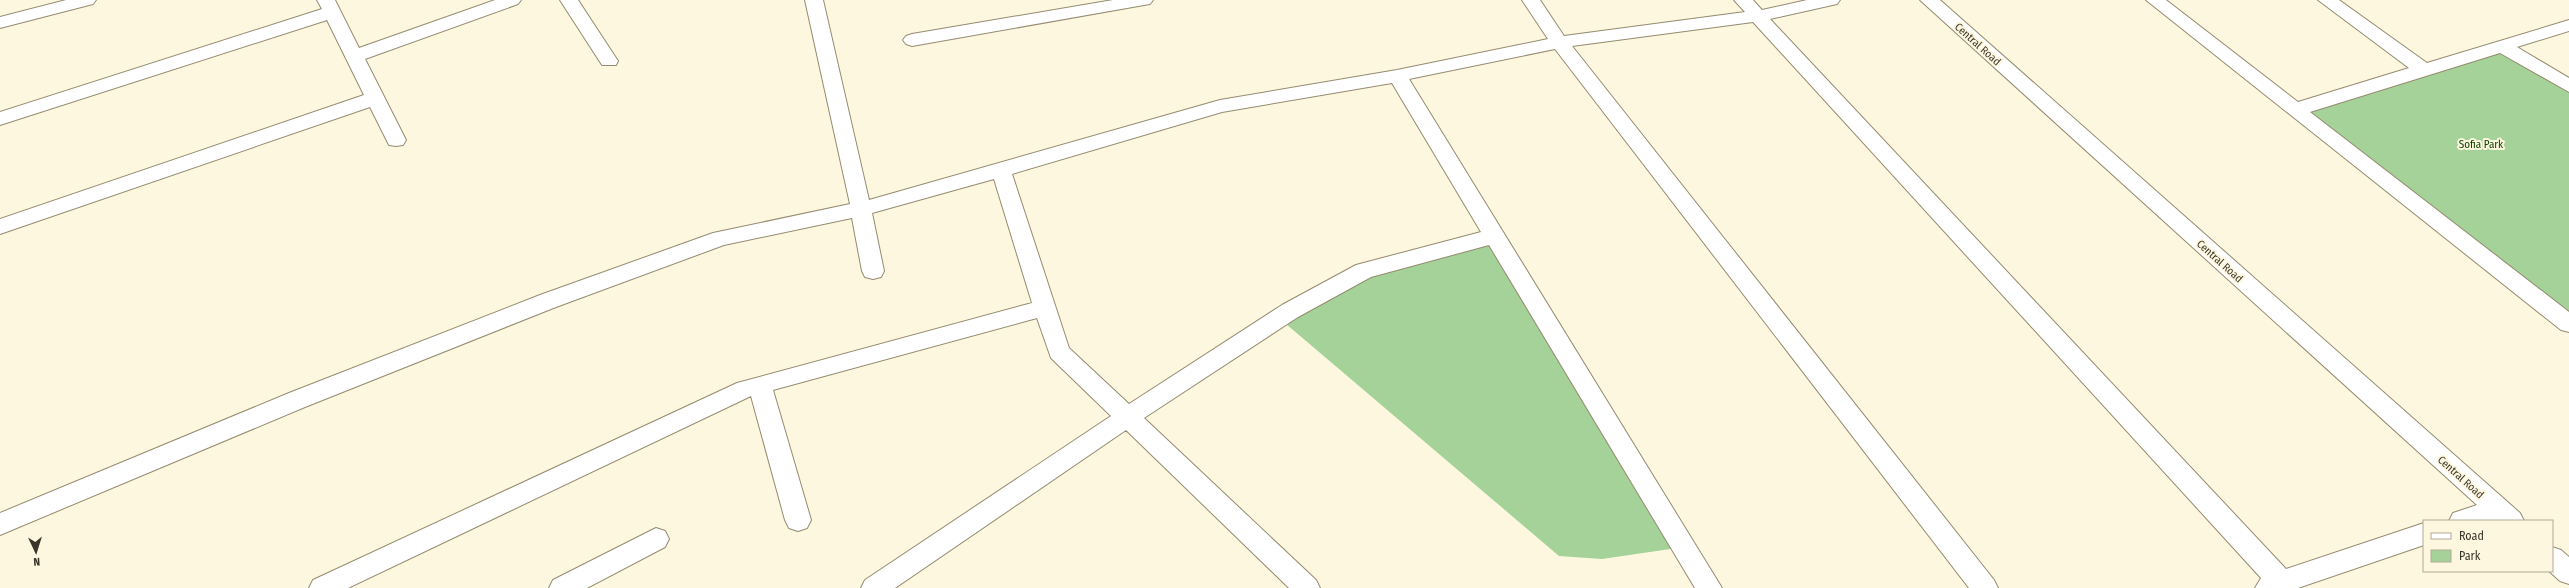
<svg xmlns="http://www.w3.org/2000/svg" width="2569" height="588" viewBox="0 0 2569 588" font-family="'Fira Sans Condensed',sans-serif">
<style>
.green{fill:#a4d299}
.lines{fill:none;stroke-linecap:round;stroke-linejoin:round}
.minor-casing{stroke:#948b70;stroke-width:2}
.minor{fill:#fff;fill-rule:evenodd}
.labels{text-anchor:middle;stroke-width:4;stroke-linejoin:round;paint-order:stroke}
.street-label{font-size:11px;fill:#39352a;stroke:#fef7df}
.park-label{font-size:11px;fill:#0c4100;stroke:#fef7df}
</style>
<rect width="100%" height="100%" fill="#fef7df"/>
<path class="green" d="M2502,46L2569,86V324L2295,110Z
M1495,236L1684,547L1602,559L1559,556L1279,318L1364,271Z"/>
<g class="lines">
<defs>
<path id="minor" d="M66,0H96L93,4L0,28V17Z
M317,0H335L359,48L495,0H521L518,4L365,59L406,140L403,145L396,146L389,145L370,107L0,234V219L364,95L327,20L0,125V112L322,9Z
M560,0H578L618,61L616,65H602Z
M805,0H823L869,200L1220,100L1397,70L1548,39L1522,0H1540L1564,36L1745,12L1734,0H1753L1762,10L1807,0H1840L1837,4L1770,19L2286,569L2424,523V545L2298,588H2255L2261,578L1753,22L1572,46L1994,580L1998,588H1969L1555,49L1409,79L1722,588H1695L1489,245L1371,277L1298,317L1144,418L1316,580L1320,588H1289L1126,430L895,588H861L865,580L1111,416L1051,358L1037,318L773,390L811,520L807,528L798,531L789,528L785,520L751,396L348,588H309L313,580L737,383L1032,303L994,179L872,213L884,271L881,277L873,279L865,277L862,271L852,218L724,245L556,307L305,407L0,535V513L289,393L540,295L713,233L850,204ZM1392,83L1481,232L1356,265L1282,305L1129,404L1069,348L1012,174L1222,112Z
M1113,0H1153L1150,4L1144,5L912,46L906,44L903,40L906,36L912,34Z
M1920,0H1940L2520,513L2524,521H2449L2453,513L2477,505Z
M2146,0H2166L2298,102L2409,68L2318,0H2339L2427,63L2569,20V31L2517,47L2569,78V92L2500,53L2310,112L2569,312V332L2561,330Z
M656,528L665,531L669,539L665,547L587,588H549L553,580Z
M2552,547L2561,550L2569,557V584L2560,581L2549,571H2552Z"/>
</defs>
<use href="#minor" class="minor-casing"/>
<use href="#minor" class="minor"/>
</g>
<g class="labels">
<g class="street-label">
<text transform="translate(1978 44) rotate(42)" y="4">Central Road</text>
<text transform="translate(2220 261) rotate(42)" y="4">Central Road</text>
<text transform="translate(2461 477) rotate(42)" y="4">Central Road</text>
</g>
<g class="park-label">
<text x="2481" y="148">Sofia Park</text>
</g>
</g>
<rect x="2423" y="520" width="130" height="52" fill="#fef7df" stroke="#afa997"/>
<rect x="2431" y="533" width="20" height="6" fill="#ffffff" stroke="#afa997"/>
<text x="2459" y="540" font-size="12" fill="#39352a">Road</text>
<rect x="2431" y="550" width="20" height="12" fill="#a4d299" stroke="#afa997"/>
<text x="2459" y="560" font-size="12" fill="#39352a">Park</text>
<g transform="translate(36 552) rotate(176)" stroke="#fef7df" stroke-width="3" paint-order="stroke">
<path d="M0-3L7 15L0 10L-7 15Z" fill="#39352a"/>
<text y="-6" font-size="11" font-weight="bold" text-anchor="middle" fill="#39352a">N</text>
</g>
</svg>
